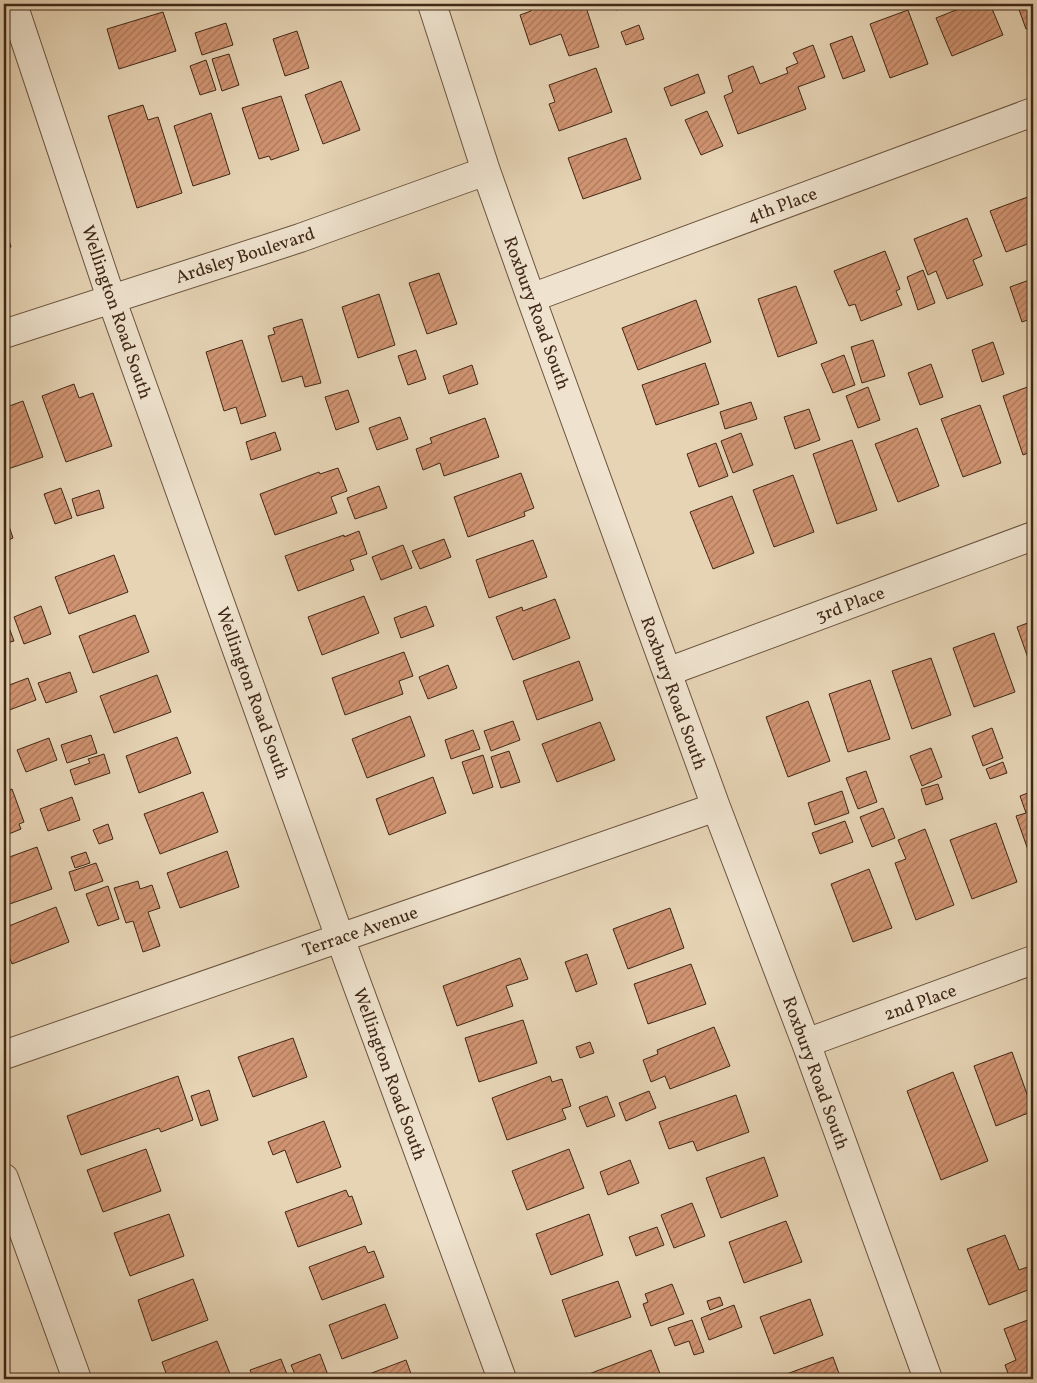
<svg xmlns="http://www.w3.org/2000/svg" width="1037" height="1383" viewBox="0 0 1037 1383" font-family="Vollkorn,serif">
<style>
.building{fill:url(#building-hatch);stroke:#402816}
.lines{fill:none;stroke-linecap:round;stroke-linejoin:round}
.minor-casing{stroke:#6a533e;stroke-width:30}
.minor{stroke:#efe3cf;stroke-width:28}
.labels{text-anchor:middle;stroke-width:4;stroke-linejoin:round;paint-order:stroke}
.street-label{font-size:18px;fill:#402816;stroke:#efe3cf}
</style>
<defs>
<pattern id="building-hatch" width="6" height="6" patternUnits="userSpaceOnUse" patternTransform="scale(1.25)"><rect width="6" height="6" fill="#d19472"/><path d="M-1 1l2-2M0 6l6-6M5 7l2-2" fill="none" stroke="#ab795d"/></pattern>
</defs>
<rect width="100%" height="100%" fill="#e6d4b5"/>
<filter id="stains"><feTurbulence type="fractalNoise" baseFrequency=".004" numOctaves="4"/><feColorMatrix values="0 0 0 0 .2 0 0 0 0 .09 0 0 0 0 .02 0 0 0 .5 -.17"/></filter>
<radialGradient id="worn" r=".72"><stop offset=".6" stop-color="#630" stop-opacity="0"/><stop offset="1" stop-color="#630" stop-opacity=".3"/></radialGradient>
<path class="building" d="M302,4H319L303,9Z
M528,4H574L575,7L585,4L599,47L569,56L561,34L530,45L520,15L531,11Z
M614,4H634L616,10Z
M971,4H990L1003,35L952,56L936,18Z
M1017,4H1033V26L1026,29Z
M908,10L928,64L890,78L870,24Z
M163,12L176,51L119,69L107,29Z
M226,23L233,45L202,55L195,33Z
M639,25L644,39L626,45L621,32Z
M297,31L309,68L285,76L273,39Z
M852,36L865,71L843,79L830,44Z
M813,45L825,77L798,87L806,109L738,134L724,96L733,92L728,76L753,66L760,84L788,73L786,68L798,63L793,53Z
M229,54L239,85L222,91L212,59Z
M206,60L216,90L200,95L190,66Z
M596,68L612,112L559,131L549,104L555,102L549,85Z
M698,74L705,93L671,106L664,88Z
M341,81L360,130L323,144L305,95Z
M281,96L299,150L271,160L269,156L259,159L242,108Z
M143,105L148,120L158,117L182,193L137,208L108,116Z
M707,111L723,146L701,155L685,120Z
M211,113L230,174L193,186L174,126Z
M626,138L641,179L583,199L568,158Z
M1033,195V242L1006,252L990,211Z
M967,218L982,256L973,260L983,285L947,299L936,271L928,275L914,239Z
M4,223L11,247L4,249Z
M885,251L900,289L896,291L902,305L861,321L855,304L849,306L834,271Z
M923,270L935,303L918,310L907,277Z
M439,273L457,324L427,334L409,283Z
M1032,279L1033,318L1022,322L1010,287Z
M796,286L817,343L778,357L758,299Z
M379,294L395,345L358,358L342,307Z
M696,300L711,342L638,370L622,328Z
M302,319L321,383L305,387L302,376L282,382L268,336L275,334L273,328Z
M242,340L266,416L241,424L236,407L224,411L206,352Z
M873,340L885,376L862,383L851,347Z
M993,342L1004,374L982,382L972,350Z
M416,350L426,379L408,385L398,356Z
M844,355L855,385L833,393L821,364Z
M705,363L719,404L656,425L642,385Z
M931,364L943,397L920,405L908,373Z
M472,365L478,384L449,394L443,376Z
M74,384L79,398L93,393L112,446L66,462L42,396Z
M1033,385V451L1023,455L1003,396Z
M868,387L880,420L858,428L846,396Z
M348,390L359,422L336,430L325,397Z
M23,401L43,457L5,470L4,408Z
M751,402L757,419L725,429L720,412Z
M980,405L1001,463L963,477L941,419Z
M809,409L820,440L795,449L784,417Z
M400,417L408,439L377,450L369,428Z
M485,418L499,457L444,476L440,463L423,470L416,449L432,443L430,438Z
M917,428L939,486L898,502L875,444Z
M275,432L281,450L251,460L246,442Z
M741,433L753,465L733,473L721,441Z
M852,440L877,510L837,524L813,454Z
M716,443L728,476L699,487L687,454Z
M338,468L347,491L331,497L337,513L275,535L260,494L319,472L320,474Z
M521,473L534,508L524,512L525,516L468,537L454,497Z
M793,475L814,532L774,547L753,490Z
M379,486L387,508L355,519L347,498Z
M61,488L72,518L55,524L44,494Z
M99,490L104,508L77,516L72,499Z
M732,496L754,553L713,569L690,512Z
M4,511L13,538L4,542Z
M359,531L367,554L350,560L354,570L298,591L285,556L344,535V537Z
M444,539L451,557L420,569L412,551Z
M533,540L547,577L489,598L476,560Z
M403,545L412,568L381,580L372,557Z
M114,555L128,592L69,614L55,577Z
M364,596L379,633L322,655L308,617Z
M555,599L570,638L513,660L496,617L522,607L523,611Z
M41,606L51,634L24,644L14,617Z
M426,606L434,626L401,638L394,618Z
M135,615L149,652L93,673L79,636Z
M1033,621V672L1017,627Z
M7,622L14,641L4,644V623Z
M994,633L1015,692L974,707L953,648Z
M404,652L413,676L399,681L403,694L345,715L332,678Z
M931,658L951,715L912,729L892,671Z
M579,661L593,700L537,720L523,681Z
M448,665L457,688L428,699L419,677Z
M70,672L77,692L46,703L38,683Z
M157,675L171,712L114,733L100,696Z
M28,678L36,700L4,712V687Z
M870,680L890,739L848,752L829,694Z
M808,701L830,761L788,777L766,717Z
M410,716L425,756L367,778L352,739Z
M513,721L520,740L491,751L484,731Z
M600,722L615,760L557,782L542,744Z
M992,728L1003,758L983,766L972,736Z
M473,730L480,749L451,759L445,740Z
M91,735L97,753L67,763L61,745Z
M177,737L191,773L139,793L126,756Z
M49,738L57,760L26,772L17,750Z
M931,748L942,777L922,786L910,756Z
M509,751L520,782L501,788L491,757Z
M104,754L110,773L75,785L70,770L90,763L88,759Z
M483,755L493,787L473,794L462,762Z
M1003,762L1007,773L990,779L986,769Z
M866,771L877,802L858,809L846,778Z
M433,777L446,813L389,835L376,799Z
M938,784L943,799L926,805L921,789Z
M12,789L24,822L19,824L21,829L4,836V792Z
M842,791L849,813L815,825L808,803Z
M1033,791V864L1016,816L1026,813L1020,796Z
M203,792L218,832L160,854L144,814Z
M72,797L80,820L48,831L40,809Z
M883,808L895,838L872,847L860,817Z
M845,821L853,842L820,854L812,833Z
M996,823L1017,882L972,899L950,840Z
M108,824L113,839L99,844L93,830Z
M925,829L954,905L916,920L895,863L906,859L898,840Z
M37,847L52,889L4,906V859Z
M227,851L239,887L180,908L167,873Z
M86,852L90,863L75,868L71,857Z
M96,863L103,881L75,891L69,872Z
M869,869L892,928L853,942L831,884Z
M138,881L140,889L152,885L160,908L148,912L160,946L143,952L133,921L126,923L114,888Z
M108,886L119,919L98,926L86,894Z
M56,907L69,942L12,964L4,943V928Z
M670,908L684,948L628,969L613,929Z
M587,954L597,984L576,992L565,962Z
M520,958L528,979L506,986L513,1006L457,1026L443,986Z
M691,964L706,1004L648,1024L634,984Z
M523,1020L537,1063L479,1082L465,1038Z
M714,1027L730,1066L670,1089L665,1076L651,1082L643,1060L658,1054L657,1050Z
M293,1038L307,1077L253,1097L238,1057Z
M590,1042L594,1053L580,1058L576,1047Z
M1012,1052L1033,1111L996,1126L974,1066Z
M953,1072L988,1161L941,1180L907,1091Z
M178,1076L193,1120L161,1132L159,1128L81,1155L67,1116Z
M550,1076L552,1082L562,1079L571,1106L562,1109L566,1119L507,1140L492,1098Z
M209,1090L218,1120L201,1126L191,1096Z
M649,1091L656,1108L626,1121L619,1103Z
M736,1095L749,1132L697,1151L693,1141L669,1149L659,1122Z
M607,1096L615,1116L587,1127L579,1107Z
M324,1121L341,1167L297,1183L285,1150L273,1155L268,1142Z
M146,1149L161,1191L103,1212L87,1170Z
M569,1149L584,1188L527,1210L512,1171Z
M764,1157L778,1196L721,1218L706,1178Z
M630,1160L639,1183L608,1195L600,1172Z
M346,1190L349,1197L352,1196L362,1224L298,1247L285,1212Z
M692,1203L705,1236L674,1248L661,1215Z
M169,1214L184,1256L130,1276L114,1233Z
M589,1214L603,1255L551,1275L536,1234Z
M786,1221L802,1262L744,1283L729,1242Z
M657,1227L664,1245L636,1256L629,1237Z
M1005,1235L1019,1270L1033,1265V1288L989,1305L967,1249Z
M365,1246L368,1253L374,1251L384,1277L322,1300L309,1267Z
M193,1279L208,1320L152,1341L138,1300Z
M618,1281L631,1317L575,1337L562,1300Z
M672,1284L684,1314L651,1326L643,1304L648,1302L645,1294Z
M720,1297L723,1305L710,1310L707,1301Z
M810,1299L823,1335L774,1354L760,1317Z
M385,1304L398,1338L342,1359L329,1325Z
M734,1305L742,1327L709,1340L701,1318Z
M1033,1318V1379H1010L1005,1365L1016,1360L1004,1329Z
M692,1320L704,1352L694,1355L689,1341L675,1346L668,1328Z
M217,1341L232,1379H168L162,1362Z
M651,1350L662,1379H591L589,1374Z
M320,1354L328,1375L317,1379H297L291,1365Z
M833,1357L841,1379H783L781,1376Z
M281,1359L288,1377L282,1379H254L250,1370Z
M406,1360L413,1379H356Z"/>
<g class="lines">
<defs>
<path id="minor" d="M13,4L111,298L340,938L502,1379
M432,4L486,171L531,298L716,807L806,1043L928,1379
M531,298L1033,112
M4,334L300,238L486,171
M667,672L1033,536
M806,1043L1033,960
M4,1055L716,807
M4,1178L77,1379"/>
</defs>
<use href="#minor" class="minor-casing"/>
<use href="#minor" class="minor"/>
</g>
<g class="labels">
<g class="street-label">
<text transform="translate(782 205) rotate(-20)" y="6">4th Place</text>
<text transform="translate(245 255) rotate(-18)" y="6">Ardsley Boulevard</text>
<text transform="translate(117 312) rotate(71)" y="6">Wellington Road South</text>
<text transform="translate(537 313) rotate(70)" y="6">Roxbury Road South</text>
<text transform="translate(850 604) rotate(-20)" y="6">3rd Place</text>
<text transform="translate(253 693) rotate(70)" y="6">Wellington Road South</text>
<text transform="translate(674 693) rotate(70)" y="6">Roxbury Road South</text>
<text transform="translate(360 931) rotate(-19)" y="6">Terrace Avenue</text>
<text transform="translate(920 1002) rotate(-20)" y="6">2nd Place</text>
<text transform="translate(816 1073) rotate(70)" y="6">Roxbury Road South</text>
<text transform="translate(390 1074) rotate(70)" y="6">Wellington Road South</text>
</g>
</g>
<rect width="1037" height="1383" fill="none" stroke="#e6d4b5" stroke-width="20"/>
<rect x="5" y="5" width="1027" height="1373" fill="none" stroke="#402816" stroke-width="2.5"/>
<rect x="10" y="10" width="1017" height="1363" fill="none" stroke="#402816"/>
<rect width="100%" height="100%" filter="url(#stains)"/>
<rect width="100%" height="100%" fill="url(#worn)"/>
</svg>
